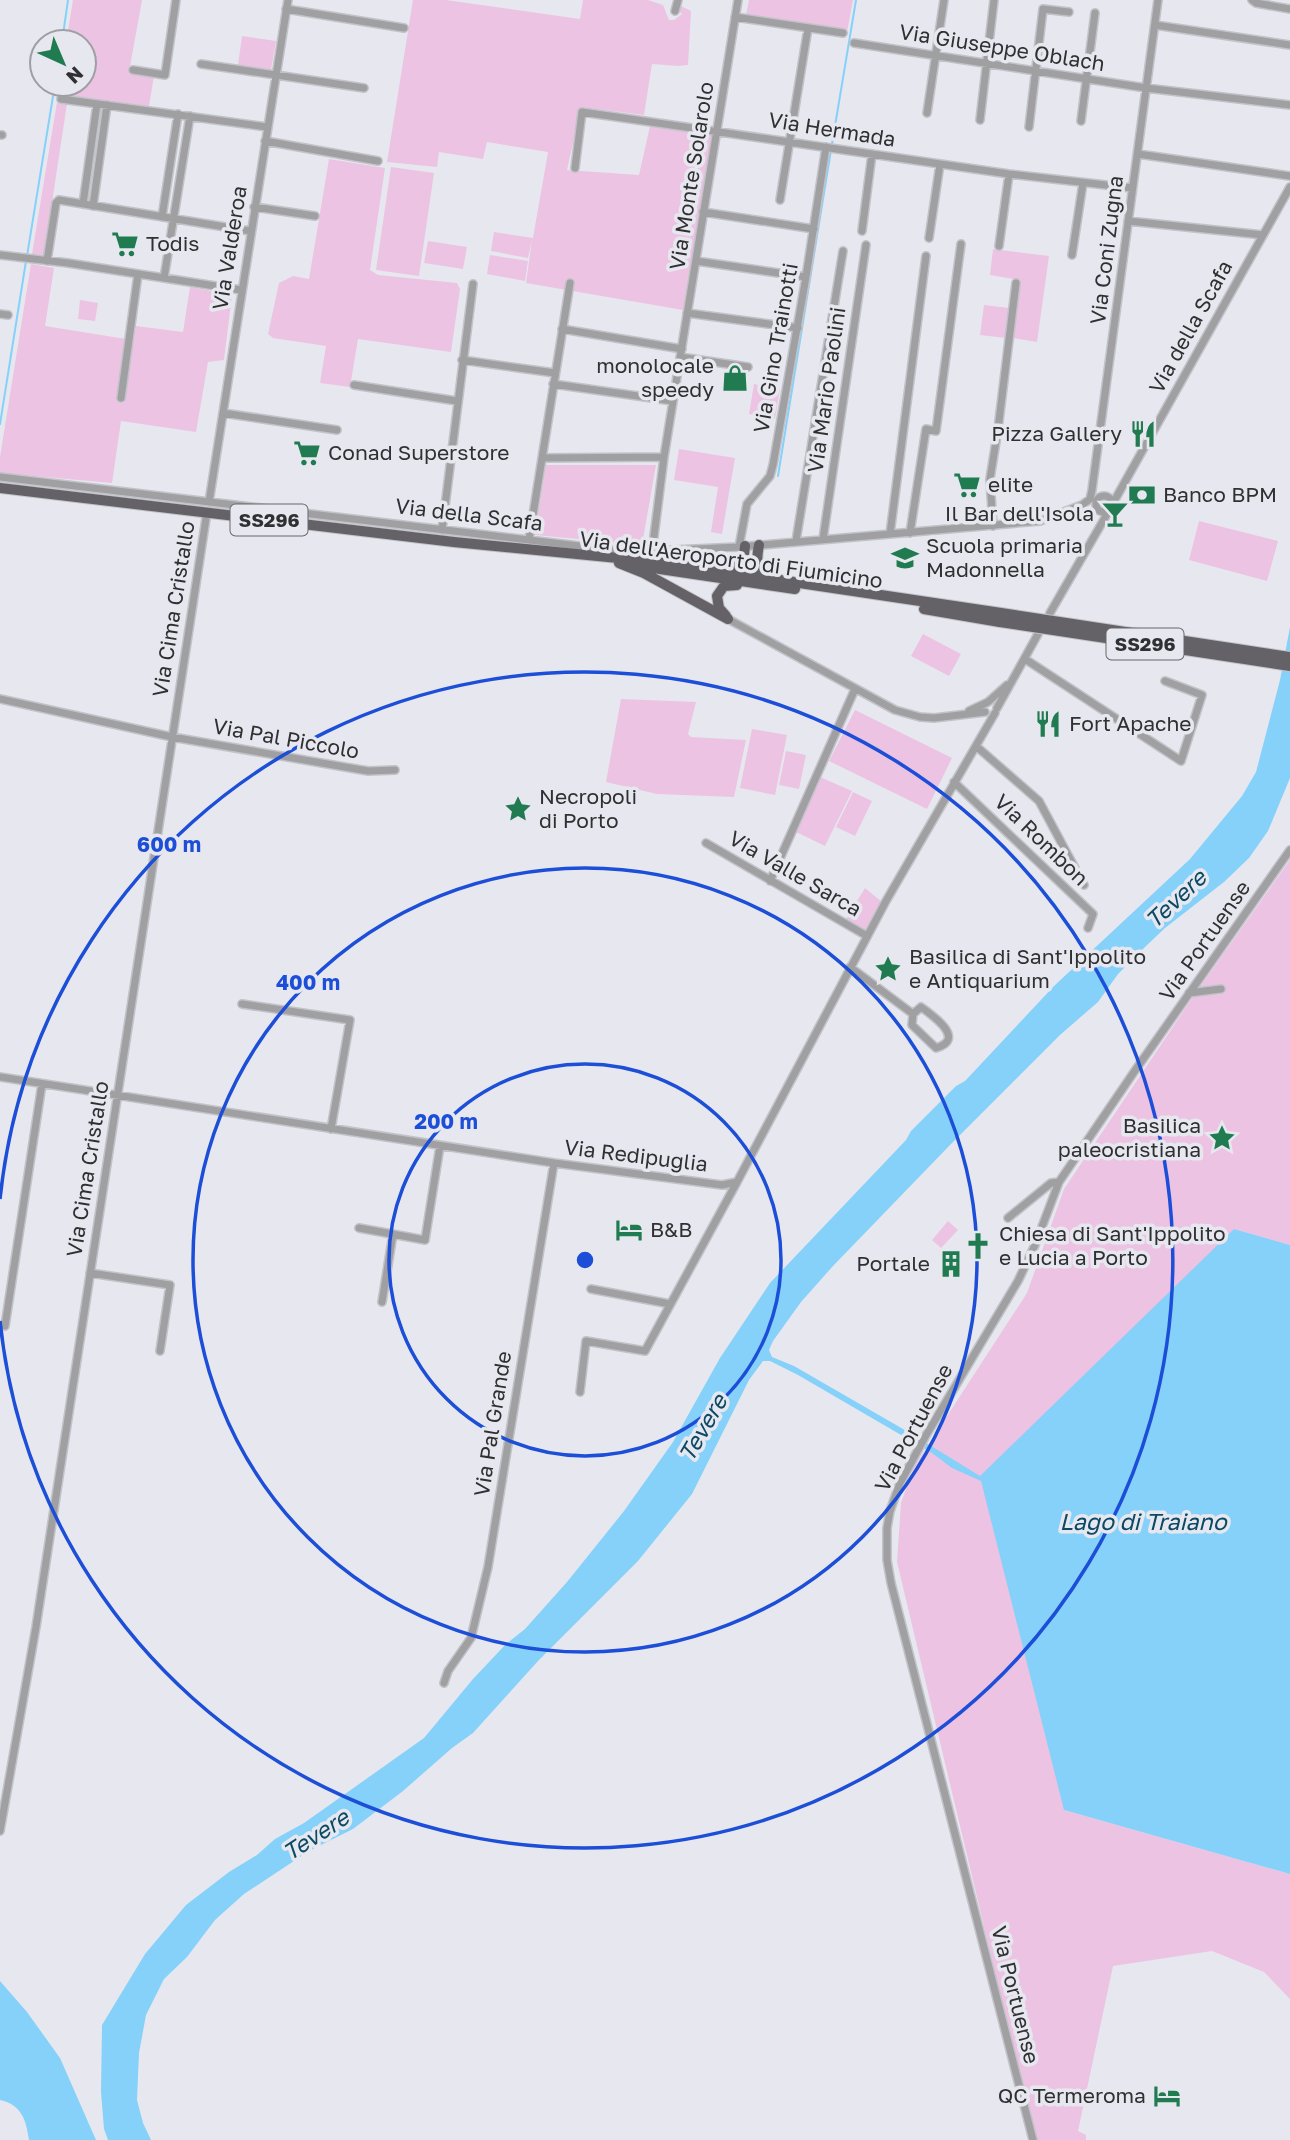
<svg xmlns="http://www.w3.org/2000/svg" width="1290" height="2140" viewBox="0 0 1290 2140" font-family="'Golos Text',sans-serif">
<style>
.green{fill:#ecc3e2}
.water{fill:#86d1f9}
.lines{fill:none;stroke-linecap:round;stroke-linejoin:round}
.stream{stroke:#86d1f9;stroke-width:2}
.minor-casing{stroke:#c2c3c9;stroke-width:10}
.major-casing{stroke:#c2c3c9;stroke-width:12}
.minor{stroke:#a09fa1;stroke-width:7}
.major{stroke:#656267;stroke-width:10}
.major-bridge-casing{stroke:#c2c3c9;stroke-width:12;stroke-linecap:butt}
.major-bridge{stroke:#656267;stroke-width:10}
.ring{fill:none;stroke:#1d4ed8;stroke-width:3.5}
.labels{text-anchor:middle;stroke-width:7;stroke-linejoin:round;paint-order:stroke}
.shield{fill:#e7e8ef;stroke:#67676b;stroke-width:2}
.shield-label{font-size:19px;font-weight:bold;fill:#303033}
.street-label{font-size:21px;fill:#303033;stroke:#e7e8ef}
.poi-label{font-size:21px;fill:#303033;stroke:#e7e8ef;text-anchor:start}
.water-label{font-size:23px;font-style:italic;fill:#0b4964;stroke:#e7e8ef}
.centre{fill:#1d4ed8;stroke:#e7e8ef;stroke-width:3.5}
.ring-label{font-size:21px;text-anchor:middle;font-weight:bold;fill:#1d4ed8;stroke:#e7e8ef;stroke-width:7;stroke-linejoin:round;paint-order:stroke}
</style>
<rect width="100%" height="100%" fill="#e7e8ef"/>
<path class="green" d="M73,0H142L129,72L154,76L149,106L68,97L44,255L32,254L60,84H84V42H66Z
M413,0H446L580,19L583,0H648L663,5L669,20H674L682,14L679,11L681,6L691,11L688,65L678,66L652,64L644,115L581,107L567,170L639,175L650,126L712,135L683,310L526,283L532,240L528,258L491,251L494,232L533,238L548,152L487,142L483,159L439,152L437,167L387,162Z
M749,0H853L847,32L746,15Z
M242,36L276,41L271,70L238,65Z
M329,159L385,168L370,270L378,275L457,283L460,289L451,352L358,339L350,387L320,383L326,346L273,338L268,334L279,283L293,276L309,279Z
M391,167L434,173L419,276L376,270Z
M428,241L467,247L463,269L424,263Z
M993,249L1049,256L1037,342L1013,338L1020,280L990,275Z
M490,255L528,261L525,281L487,274Z
M31,264L54,268L45,326L126,339L117,401L124,403L136,326L183,332L190,287L232,295L224,360L208,362L196,432L121,421L112,483L0,473V457Z
M80,300L98,303L95,321L78,319Z
M984,305L1009,308L1006,338L980,335Z
M754,384L780,389L775,419L749,414Z
M679,449L735,458L722,534L711,532L718,487L674,480Z
M546,465H656L642,545L535,535Z
M1199,521L1278,541L1267,581L1189,560Z
M923,634L961,654L949,676L911,656Z
M621,699L696,702L688,734L691,737L746,740L734,797L657,794L606,782Z
M855,710L952,758L927,809L829,761Z
M752,729L787,735L775,795L740,788Z
M786,751L806,755L799,789L779,785Z
M820,777L852,791L825,846L794,831Z
M853,792L872,801L855,836L836,827Z
M1290,860V1245L1234,1229L1064,1810L1290,1874V1999L1264,1972L1212,1951L1113,1966L1078,2131L1086,2135V2140H1035L897,1562L901,1503L914,1467L1027,1293L1064,1189L1193,997L1222,994V984L1200,987Z
M865,888L882,902L865,933L845,921Z
M948,1221L958,1230L941,1248L932,1240Z"/>
<path class="water" d="M1290,627V778L1268,831L1249,858L1224,882L1165,928L1145,947L1118,974L1098,1002L1060,1035L951,1144L833,1266L801,1302L773,1341L769,1350L772,1357L794,1366L910,1433L980,1476L1234,1229L1290,1245V1874L1064,1810L981,1481L952,1468L932,1453L798,1375L770,1361H763L749,1380L692,1494L638,1561L538,1661L473,1733L452,1748L403,1791L353,1829L309,1851L244,1894L215,1920L187,1957L164,1979L146,2015L139,2053L137,2100L143,2123L151,2140H108L104,2129L101,2092L102,2025L145,1954L186,1905L229,1872L257,1855L275,1839L304,1823L424,1738L473,1679L506,1644L525,1629L567,1582L624,1511L673,1442L720,1358L770,1283L906,1140L911,1131L956,1086L965,1081L1054,986L1190,859L1242,796L1256,772L1280,680Z
M0,1981L27,2012L60,2058L96,2140H29C26,2120 22,2105 0,2100Z"/>
<g class="lines">
<path class="stream" d="M62,42L68,0
M832,144L856,0
M27,256L55,84
M0,424L26,261
M778,476L831,150"/>
<defs>
<path id="minor" d="M1252,0L1256,3L1290,9
M286,9L404,28
M675,11L678,0
M735,17L843,33
M1155,25L1290,45
M854,43L1146,88L1290,105
M201,64L364,88
M133,70L165,75L176,0
M61,99L267,127
M927,113L944,0
M980,120L994,0
M1081,121L1095,13
M1029,127L1043,9L1069,12
M0,135H2
M265,141L378,161
M1138,154L1290,176
M575,168L582,112L1009,174L1132,188
M780,200L808,28
M83,204L97,104
M93,206L107,105
M254,207L315,216
M703,212L814,229
M162,217L178,114
M1128,221L1263,235
M862,231L872,154
M929,238L940,164
M999,246L1009,174
M0,255L68,263L241,290
M1072,255L1083,183
M47,261L56,203L59,200L250,231
M696,261L806,277
M164,278L190,116
M687,313L798,328
M0,314L8,315
M562,329L682,349
M680,357L748,367
M462,360L555,373
M553,384L673,401
M354,385L457,401
M121,398L138,274
M223,413L337,430
M542,458L664,457
M0,477L630,552L739,547L1040,521L1082,505L1090,499L1092,490L1158,0
M1096 504a8 8 0 1 1 16 0a8 8 0 1 1-16 0Z
M209,502L288,0
M1112,505L1290,187
M993,526L990,479L998,429L1016,283
M442,530L473,284
M910,533L926,429L936,431L961,244
M890,534L926,256
M823,539L866,245
M529,540L570,283
M796,541L843,251
M739,547L747,504L770,476L773,465L806,277L826,147
M652,552L664,457L738,0
M1050,613L1110,509
M728,619L895,710L920,717L934,718L985,712
M1025,659L1181,761L1202,695L1165,681
M0,699L172,737L368,771L395,770
M997,708L1038,634
M969,711L988,702L1007,685
M976,746L1039,801L1084,885
M954,782L1093,914L1088,928
M706,843L867,936
M770,881L855,689
M850,967L913,1014L912,1025L936,1048C967,1039 932,1015 921,1007L913,1014
M1189,993L1221,989
M242,1004L350,1020L331,1129
M0,1077L554,1163L722,1185L737,1182L886,901L995,713
M1008,1218L1051,1183L1059,1182
M359,1228L425,1240L440,1146
M90,1273L170,1285L160,1351
M591,1289L670,1304
M382,1302L393,1234
M5,1326L42,1084
M580,1392L586,1341L645,1351L737,1182
M444,1683L448,1671L471,1638L488,1567L554,1163
M0,1831L36,1627L207,512
M1033,2140L891,1583L887,1560V1528L890,1511L900,1483L925,1437L1018,1281L1035,1245L1059,1182L1134,1072L1290,850"/>
<path id="major" d="M0,488L454,542L659,562L1001,613
M759,545C756,561 755,570 772,576
M619,563L644,573L728,619
M633,565L795,589
M723,569C740,568 744,562 745,546
M924,609L1000,622
M726,616L719,608L717,596L724,586L737,585"/>
</defs>
<use href="#minor" class="minor-casing"/>
<use href="#major" class="major-casing"/>
<use href="#minor" class="minor"/>
<use href="#major" class="major"/>
<defs>
<path id="major-bridge" d="M1001,613L1290,657
M1000,622L1290,666"/>
</defs>
<use href="#major-bridge" class="major-bridge-casing"/>
<use href="#major-bridge" class="major-bridge"/>
</g>
<g class="ring">
<circle cx="585" cy="1260" r="196"/>
<circle cx="585" cy="1260" r="392"/>
<path d="M0 1199A588 588 0 1 1 0 1321"/>
</g>
<defs>
<symbol id="supermarket-bare" viewBox="-9 -9 18 18"><path d="M-6-5.5h2.5l.6 2H6L4.5 2H-2.5L-4.4-4H-6ZM-1.5 3.2a1.3 1.3 0 1 0 .1 0ZM3 3.2a1.3 1.3 0 1 0 .1 0Z" fill="#207b50" stroke="#e7e8ef" stroke-width="2.5" paint-order="stroke"/></symbol>
<symbol id="shop-bare" viewBox="-9 -9 18 18"><path d="M-5-2.5h2.3a2.7 3.5 0 0 1 5.4 0H5L5.5 6h-11ZM-1.5-2.5h3a1.5 2.3 0 0 0-3 0Z" fill="#207b50" stroke="#e7e8ef" stroke-width="2.5" paint-order="stroke"/></symbol>
<symbol id="restaurant-bare" viewBox="-9 -9 18 18"><path d="M-5-6h1v4h1v-4h1v4h1v-4h1v5L-1.5 .5V6h-2V.5L-5-1ZM5-6V6H3V1.5H1.5Q1.5-4 5-6Z" fill="#207b50" stroke="#e7e8ef" stroke-width="2.5" paint-order="stroke"/></symbol>
<symbol id="bank-bare" viewBox="-9 -9 18 18"><path d="M-6-4H6V4H-6ZM0-2.3a2.3 2.3 0 1 0 0 4.6a2.3 2.3 0 1 0 0-4.6Z" fill="#207b50" stroke="#e7e8ef" stroke-width="2.5" paint-order="stroke"/></symbol>
<symbol id="bar-bare" viewBox="-9 -9 18 18"><path d="M-6-5H6L.8 .8V4.5H3.5V6h-7V4.5H-.8V.8Z" fill="#207b50" stroke="#e7e8ef" stroke-width="2.5" paint-order="stroke"/></symbol>
<symbol id="school-bare" viewBox="-9 -9 18 18"><path d="M0-5L7-2L0 1L-7-2ZM-4 1L0 2.5L4 1V4Q0 6-4 4Z" fill="#207b50" stroke="#e7e8ef" stroke-width="2.5" paint-order="stroke"/></symbol>
<symbol id="sight-bare" viewBox="-9 -9 18 18"><path d="M0-6L1.8-2.2L6-1.7L2.9 1.2L3.7 5.4L0 3.3L-3.7 5.4L-2.9 1.2L-6-1.7L-1.8-2.2Z" fill="#207b50" stroke="#e7e8ef" stroke-width="2.5" paint-order="stroke"/></symbol>
<symbol id="hotel-bare" viewBox="-9 -9 18 18"><path d="M-6-4.5h1.5V1H6V5H4.5V3h-9V5H-6ZM-4 0a1.8 1.8 0 1 1 3.6 0ZM.5 0V-2.5h3Q6-2.5 6 0Z" fill="#207b50" stroke="#e7e8ef" stroke-width="2.5" paint-order="stroke"/></symbol>
<symbol id="church-bare" viewBox="-9 -9 18 18"><path d="M-1.2-6h2.4v3.5h3.3v2.4h-3.3V6h-2.4V-.1h-3.3v-2.4h3.3Z" fill="#207b50" stroke="#e7e8ef" stroke-width="2.5" paint-order="stroke"/></symbol>
<symbol id="building-bare" viewBox="-9 -9 18 18"><path d="M-4-6H4V6H1V3H-1V6H-4ZM-2.5-4.3h1.7v1.8h-1.7ZM.8-4.3h1.7v1.8H.8ZM-2.5-1h1.7V.8h-1.7ZM.8-1h1.7V.8H.8Z" fill="#207b50" stroke="#e7e8ef" stroke-width="2.5" paint-order="stroke"/></symbol>
</defs>
<g fill-rule="evenodd">
<use href="#supermarket-bare" x="106" y="225" width="38" height="38"/>
<use href="#shop-bare" x="716" y="359" width="38" height="38"/>
<use href="#restaurant-bare" x="1124" y="415" width="38" height="38"/>
<use href="#supermarket-bare" x="288" y="434" width="38" height="38"/>
<use href="#supermarket-bare" x="948" y="466" width="38" height="38"/>
<use href="#bank-bare" x="1123" y="476" width="38" height="38"/>
<use href="#bar-bare" x="1096" y="495" width="38" height="38"/>
<use href="#school-bare" x="886" y="539" width="38" height="38"/>
<use href="#restaurant-bare" x="1029" y="705" width="38" height="38"/>
<use href="#sight-bare" x="499" y="790" width="38" height="38"/>
<use href="#sight-bare" x="869" y="950" width="38" height="38"/>
<use href="#sight-bare" x="1203" y="1119" width="38" height="38"/>
<use href="#hotel-bare" x="610" y="1211" width="38" height="38"/>
<use href="#church-bare" x="959" y="1227" width="38" height="38"/>
<use href="#building-bare" x="932" y="1245" width="38" height="38"/>
<use href="#hotel-bare" x="1148" y="2077" width="38" height="38"/>
</g>
<g class="labels">
<g class="shield">
<rect x="230.5" y="504.5" width="77" height="31" rx="5"/>
<rect x="1106.5" y="628.5" width="77" height="31" rx="5"/>
</g>
<g class="shield-label">
<text x="269" y="527">SS296</text>
<text x="1145" y="651">SS296</text>
</g>
<g class="street-label">
<text transform="translate(1002 48) rotate(9)" y="7">Via Giuseppe Oblach</text>
<text transform="translate(832 130) rotate(9)" y="7">Via Hermada</text>
<text transform="translate(692 176) rotate(-81)" y="7">Via Monte Solarolo</text>
<text transform="translate(230 248) rotate(-81)" y="7">Via Valderoa</text>
<text transform="translate(1107 250) rotate(-83)" y="7">Via Coni Zugna</text>
<text transform="translate(1191 327) rotate(-61)" y="7">Via della Scafa</text>
<text transform="translate(776 348) rotate(-80)" y="7">Via Gino Trainotti</text>
<text transform="translate(827 390) rotate(-82)" y="7">Via Mario Paolini</text>
<text transform="translate(469 515) rotate(7)" y="7">Via della Scafa</text>
<text transform="translate(731 560) rotate(8)" y="7">Via dell'Aeroporto di Fiumicino</text>
<text transform="translate(174 609) rotate(-81)" y="7">Via Cima Cristallo</text>
<text transform="translate(286 739) rotate(10)" y="7">Via Pal Piccolo</text>
<text transform="translate(1041 840) rotate(44)" y="7">Via Rombon</text>
<text transform="translate(795 874) rotate(30)" y="7">Via Valle Sarca</text>
<text transform="translate(1205 941) rotate(-55)" y="7">Via Portuense</text>
<text transform="translate(636 1156) rotate(7)" y="7">Via Redipuglia</text>
<text transform="translate(88 1169) rotate(-81)" y="7">Via Cima Cristallo</text>
<text transform="translate(493 1424) rotate(-81)" y="7">Via Pal Grande</text>
<text transform="translate(914 1428) rotate(-62)" y="7">Via Portuense</text>
<text transform="translate(1015 1995) rotate(76)" y="7">Via Portuense</text>
</g>
<g class="poi-label">
<text x="146" y="251">Todis</text>
<text x="714" y="373" text-anchor="end">monolocale<tspan x="714" dy="24">speedy</tspan></text>
<text x="1122" y="441" text-anchor="end">Pizza Gallery</text>
<text x="328" y="460">Conad Superstore</text>
<text x="988" y="492">elite</text>
<text x="1163" y="502">Banco BPM</text>
<text x="1094" y="521" text-anchor="end">Il Bar dell'Isola</text>
<text x="926" y="553">Scuola primaria<tspan x="926" dy="24">Madonnella</tspan></text>
<text x="1069" y="731">Fort Apache</text>
<text x="539" y="804">Necropoli<tspan x="539" dy="24">di Porto</tspan></text>
<text x="909" y="964">Basilica di Sant'Ippolito<tspan x="909" dy="24">e Antiquarium</tspan></text>
<text x="1201" y="1133" text-anchor="end">Basilica<tspan x="1201" dy="24">paleocristiana</tspan></text>
<text x="650" y="1237">B&amp;B</text>
<text x="999" y="1241">Chiesa di Sant'Ippolito<tspan x="999" dy="24">e Lucia a Porto</tspan></text>
<text x="930" y="1271" text-anchor="end">Portale</text>
<text x="1146" y="2103" text-anchor="end">QC Termeroma</text>
</g>
<g class="water-label">
<text transform="translate(1176 899) rotate(-43)" y="8">Tevere</text>
<text transform="translate(703 1428) rotate(-60)" y="8">Tevere</text>
<text x="1143" y="1530">Lago di Traiano</text>
<text transform="translate(316 1835) rotate(-33)" y="8">Tevere</text>
</g>
</g>
<circle cx="585" cy="1260" r="10" class="centre"/>
<g class="ring-label">
<text x="169" y="852">600 m</text>
<text x="308" y="990">400 m</text>
<text x="446" y="1129">200 m</text>
</g>
<g transform="translate(63 63) rotate(136)"><circle r="33" fill="#e7e8ef" stroke="#9e9ea4" stroke-width="2"/>
<path d="M0-5L12 26L0 18L-12 26Z" fill="#207b50"/>
<text y="-10" font-size="19" font-weight="bold" text-anchor="middle" fill="#303033">N</text>
</g>
</svg>
